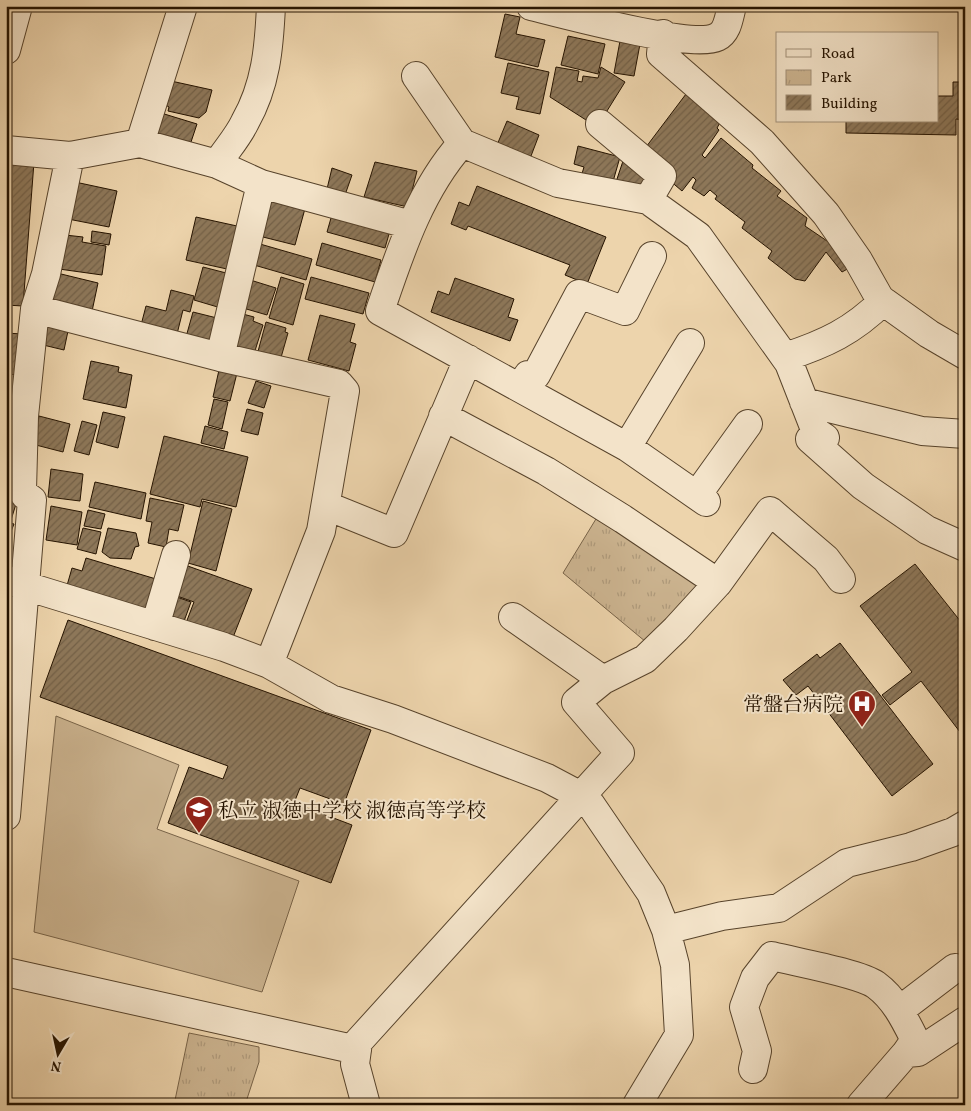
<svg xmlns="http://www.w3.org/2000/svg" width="971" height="1111" viewBox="0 0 971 1111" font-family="Vollkorn,'Noto Serif JP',serif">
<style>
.park{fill:url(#park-tufts);stroke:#786348}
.pitch{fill:#cbb38f;stroke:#786348}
.building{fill:url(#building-hatch);stroke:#251300}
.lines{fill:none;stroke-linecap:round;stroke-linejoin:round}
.minor-casing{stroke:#57432b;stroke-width:30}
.minor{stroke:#f3e3c9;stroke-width:28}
.labels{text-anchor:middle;stroke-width:4;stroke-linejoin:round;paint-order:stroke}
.poi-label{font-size:20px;fill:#251300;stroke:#f3e3c9;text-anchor:end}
</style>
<defs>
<pattern id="park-tufts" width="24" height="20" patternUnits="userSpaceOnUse" patternTransform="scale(1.25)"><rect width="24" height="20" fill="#cbb38f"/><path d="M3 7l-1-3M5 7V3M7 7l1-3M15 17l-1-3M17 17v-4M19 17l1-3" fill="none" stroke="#ae997a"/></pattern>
<pattern id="building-hatch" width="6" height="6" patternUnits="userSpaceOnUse" patternTransform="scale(1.25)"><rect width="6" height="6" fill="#8d7759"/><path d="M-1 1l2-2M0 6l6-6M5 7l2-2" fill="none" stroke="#736047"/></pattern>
</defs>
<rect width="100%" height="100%" fill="#edd4ac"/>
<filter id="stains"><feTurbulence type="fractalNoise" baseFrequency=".004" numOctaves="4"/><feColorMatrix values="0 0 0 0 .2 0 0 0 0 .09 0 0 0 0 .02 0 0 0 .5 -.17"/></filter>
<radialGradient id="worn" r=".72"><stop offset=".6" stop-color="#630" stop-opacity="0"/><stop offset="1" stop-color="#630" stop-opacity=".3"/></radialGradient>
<path class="park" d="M599,514L701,583L646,642L563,573Z
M189,1033L259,1047V1062L245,1105H174Z"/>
<path class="pitch" d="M56,716L179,765L157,829L299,881L262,992L34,932Z"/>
<path class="building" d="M505,14L520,17L516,34L545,40L538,67L495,57Z
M568,36L605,44L598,74L561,65Z
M620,41L640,44L634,76L614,73Z
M508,63L549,72L540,114L516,109L519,97L501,93Z
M556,67L579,71L577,81L582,82L583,76L598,78L601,67L625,82L597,127L550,97Z
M171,81L212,90L206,112L199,118L168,111L169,107L164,104Z
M953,82H965V120L956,119V135L846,133V121H937V96H953Z
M686,94L722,119L717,128L719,130L702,155L705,158L721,138L753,165L752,168L781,191L777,196L807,218L805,226L830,243L851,267L842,272L826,252L805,281L795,279L768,258L772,251L742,228L745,222L715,199L717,196L710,190L704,196L692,188L696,180L693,177L682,191L640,155Z
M161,113L197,124L189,148L153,137Z
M507,121L539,135L531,156L522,157L497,145Z
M578,146L620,157L612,185L581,177L584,167L574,164Z
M625,155L653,179L647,193L616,182Z
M6,160L34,162L23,306L6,305Z
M375,162L417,171L408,207L364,197Z
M332,168L352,175L345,195L327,189Z
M75,182L117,191L109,227L68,219Z
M477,186L606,237L587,284L565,275L570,265L468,226L466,230L451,224L459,202L469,206Z
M268,200L306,205L295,245L259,236Z
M333,211L391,227L385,248L327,232Z
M196,217L237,226L227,269L186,260Z
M92,231L111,234L109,245L91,242Z
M65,235L83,237L82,242L106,246L102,275L59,269Z
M322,243L381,260L375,282L316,265Z
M260,244L312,259L306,280L254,265Z
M203,267L230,274L221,308L194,300Z
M57,273L98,283L91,316L49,306Z
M281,277L304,284L293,325L269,318Z
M311,277L369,293L363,314L305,299Z
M455,278L514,299L508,317L518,320L510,341L431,312L438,291L449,295Z
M247,279L276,288L267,315L243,308Z
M171,290L194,296L190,312L183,310L176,338L140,329L146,306L166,311Z
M193,312L217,318L211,343L186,337Z
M239,313L254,317L253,321L263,325L254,354L230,347Z
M320,315L355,324L350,342L356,344L349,371L308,360Z
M266,322L286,328L285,332L288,333L280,361L257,355Z
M44,326L68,331L64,350L39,344Z
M6,333L22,334L19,375L6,374Z
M91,361L119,367L118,372L132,375L126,408L83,399Z
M219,370L237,373L230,401L213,397Z
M256,381L271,386L264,408L248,403Z
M214,399L228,402L222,429L208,425Z
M247,409L263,413L258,435L241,431Z
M103,412L125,417L118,448L96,442Z
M39,416L70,424L63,452L32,444Z
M82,421L97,425L89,455L74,451Z
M205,426L228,432L224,449L201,443Z
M164,436L248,457L236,507L202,499L200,507L150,494Z
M51,469L83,474L80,501L48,497Z
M95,482L146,493L141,519L89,507Z
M150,498L184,505L178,531L169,529L166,547L148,543L152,522L146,521Z
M6,501L16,504L11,520L6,518Z
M203,501L232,509L216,571L188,563Z
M51,506L82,512L77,545L46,540Z
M88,510L105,514L101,529L84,526Z
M6,522L14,524L8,539H6Z
M83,528L101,532L96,554L77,549Z
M108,528L136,533L139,546L135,547L131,559L110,558L102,552Z
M86,558L156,579L146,613L66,589L72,568L82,571Z
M915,564L965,627L963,736L921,681L890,705L882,695L912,672L860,606Z
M185,565L252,589L232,640L186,623L194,602L174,595Z
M171,595L191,602L183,624L163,617Z
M68,620L371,730L344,804L300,788L294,803L352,825L331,883L168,823L189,767L223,779L228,766L40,697Z
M840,643L933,764L892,796L808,686L796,695L783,680L817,654L820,658Z"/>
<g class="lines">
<defs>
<path id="minor" d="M531,6C563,14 693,49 717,37C728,32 729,16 732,6
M663,34L661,54L762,142L826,214L858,260L880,299L929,334L965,355
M6,50L18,6
M416,76L462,143
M600,124L662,176L648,200
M140,143L183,6
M6,150L70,156L140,143L217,164L261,184L411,225
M217,164C226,150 238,137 245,122C266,85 269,48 271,6
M35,309L220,357L339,384L345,391L321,531L269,664
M220,357L261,184
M785,357C825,344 853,331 883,301
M521,388L528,375H536L579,294L625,311L652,256
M804,402L922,431L965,434
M443,416L546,471L623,519L718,583
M816,432L810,439L863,486L927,530L965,547
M627,447L690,343
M697,495L748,424
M706,502L627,447L380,311C400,252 420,190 462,143L558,183L648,200L698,236L789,363L816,432L825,438
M327,506L394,533L468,359
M6,580L224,647L269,664L331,699L393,719L547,778L581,796L591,805L651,893L666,930L675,965L679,1035L637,1105
M513,617L603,680
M155,626L176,555
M6,816L32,500L25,495L22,490L24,416L35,309L46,274L70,156
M666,930L722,916L779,908L847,863L911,847L953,832L965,825
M6,972L357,1050
M900,1010L955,968
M753,1069L757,1051L744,1007L755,978L772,956C795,962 859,973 876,985C895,999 905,1020 915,1040L906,1053
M366,1105L355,1064L358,1042L620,753L576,702L603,680L645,659L676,629L718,583L770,511L826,559L841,579
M861,1105L906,1053L918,1052L965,1021"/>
</defs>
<use href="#minor" class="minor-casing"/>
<use href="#minor" class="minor"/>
</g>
<defs>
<symbol id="hospital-pin" viewBox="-11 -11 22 30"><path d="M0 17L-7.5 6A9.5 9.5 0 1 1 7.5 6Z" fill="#8f2418" stroke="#f3e3c9"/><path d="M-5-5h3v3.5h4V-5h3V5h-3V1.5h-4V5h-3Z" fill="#fff"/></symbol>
<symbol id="school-pin" viewBox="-11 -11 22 30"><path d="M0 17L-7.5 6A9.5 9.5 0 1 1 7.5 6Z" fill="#8f2418" stroke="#f3e3c9"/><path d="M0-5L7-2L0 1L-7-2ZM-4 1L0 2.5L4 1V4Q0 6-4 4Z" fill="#fff"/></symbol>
</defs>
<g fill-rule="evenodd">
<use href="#hospital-pin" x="846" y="688" width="32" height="43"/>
<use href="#school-pin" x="183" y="794" width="32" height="43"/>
</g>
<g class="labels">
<g class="poi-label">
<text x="843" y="711">常盤台病院</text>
<text x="218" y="817" text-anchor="start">私立 淑徳中学校 淑徳高等学校</text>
</g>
</g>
<rect width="971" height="1111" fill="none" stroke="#edd4ac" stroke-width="25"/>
<rect x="8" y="8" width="956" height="1096" fill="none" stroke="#251300" stroke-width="2.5"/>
<rect x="12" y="12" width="946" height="1086" fill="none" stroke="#251300"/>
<rect x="776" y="32" width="162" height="90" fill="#f3e3c9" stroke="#a19079"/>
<rect x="786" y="49" width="25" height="8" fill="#f3e3c9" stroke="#a19079"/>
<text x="821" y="58" font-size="15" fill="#251300">Road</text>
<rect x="786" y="70" width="25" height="15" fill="url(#park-tufts)" stroke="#a19079"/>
<text x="821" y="82" font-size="15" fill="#251300">Park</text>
<rect x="786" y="95" width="25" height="15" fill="url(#building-hatch)" stroke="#a19079"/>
<text x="821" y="108" font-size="15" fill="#251300">Building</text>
<g transform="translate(58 1054) rotate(189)" stroke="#f3e3c9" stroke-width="4" paint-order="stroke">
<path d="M0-4L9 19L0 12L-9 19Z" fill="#251300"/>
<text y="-8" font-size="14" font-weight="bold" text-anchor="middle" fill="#251300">N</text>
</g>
<rect width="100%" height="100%" filter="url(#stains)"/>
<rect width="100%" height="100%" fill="url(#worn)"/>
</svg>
